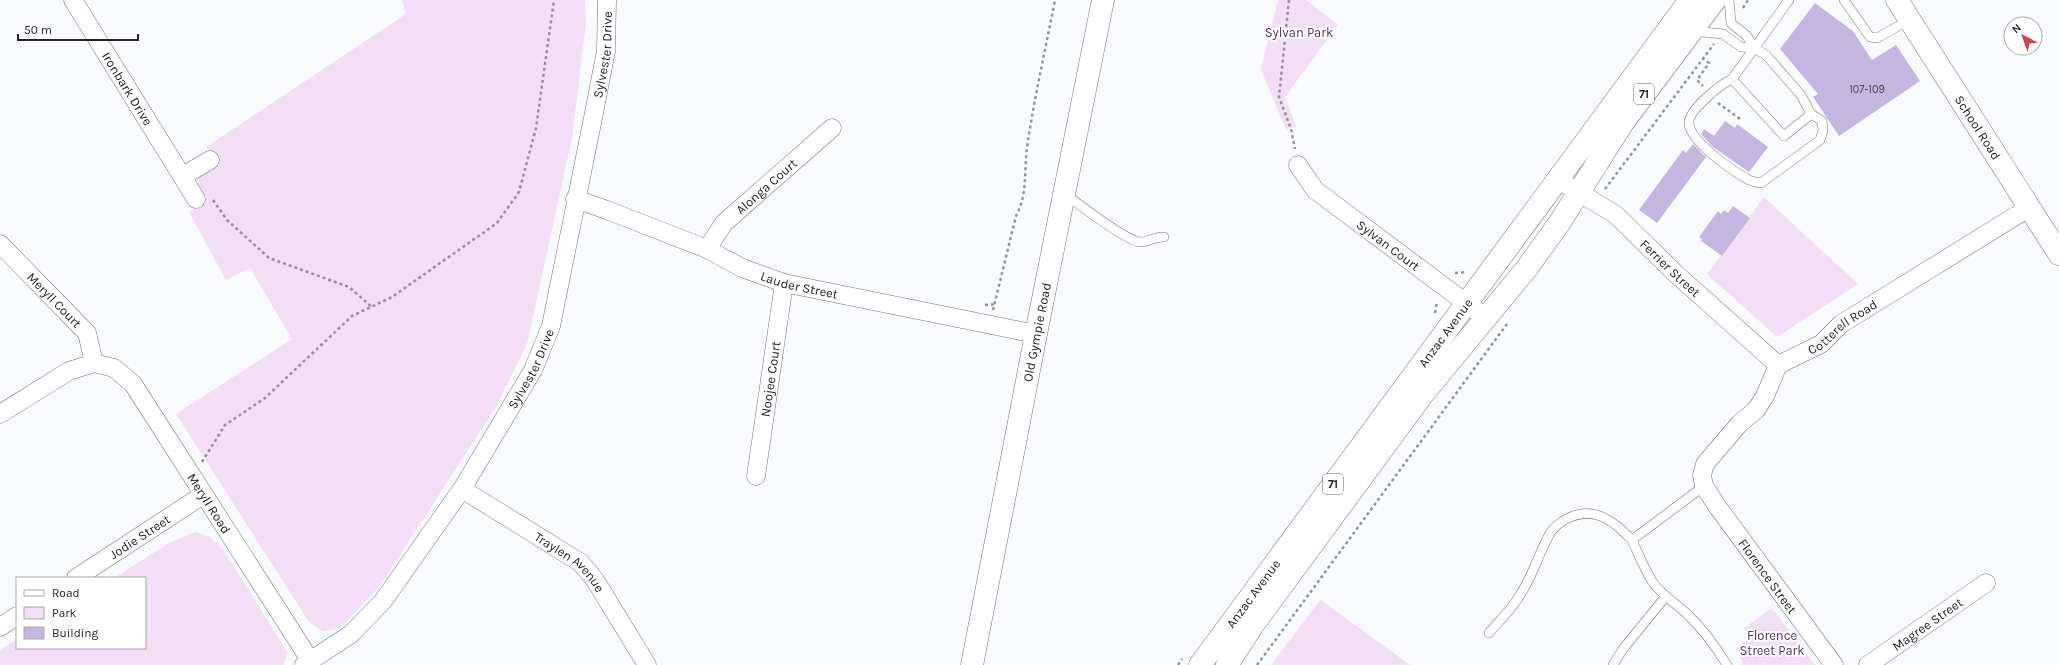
<svg xmlns="http://www.w3.org/2000/svg" width="2059" height="665" viewBox="0 0 2059 665" font-family="Karla,sans-serif">
<style>
.green{fill:#f2def6}
.building{fill:#c4b6df}
.lines{fill:none;stroke-linecap:round;stroke-linejoin:round}
.service-casing{stroke:#727277;stroke-width:10}
.minor-casing{stroke:#727277;stroke-width:19}
.tertiary-casing{stroke:#727277;stroke-width:23}
.secondary-casing{stroke:#727277;stroke-width:23}
.trunk-casing{stroke:#727277;stroke-width:23}
.path{stroke:#939497;stroke-width:2.5;stroke-dasharray:3 3;stroke-linecap:butt}
.service{stroke:#fff;stroke-width:9}
.minor{stroke:#fff;stroke-width:18}
.tertiary{stroke:#fff;stroke-width:22}
.secondary{stroke:#fff;stroke-width:22}
.trunk{stroke:#fff;stroke-width:22}
.labels{text-anchor:middle;stroke-width:4;stroke-linejoin:round;paint-order:stroke}
.number-label{font-size:11px;fill:#4b4854}
.shield{fill:#fff;stroke:#656566;stroke-width:1}
.shield-label{font-size:12px;font-weight:bold;fill:#232325}
.park-label{font-size:13px;fill:#593261;stroke:#fff}
.street-label{font-size:13px;fill:#232325;stroke:#fff}
</style>
<rect width="100%" height="100%" fill="#f9fafe"/>
<path class="green" d="M402,0H585L586,23L572,138L527,344L496,407L380,586L339,629L322,631L309,622L176,414L292,339L250,268L226,280L189,212L207,201C191,176 197,177 209,151L206,147L406,14Z
M1278,0H1306L1338,25L1285,97L1296,126L1286,130L1261,69Z
M1764,197L1858,284L1777,337L1707,274Z
M195,532L210,537L223,549L288,653L283,665H0V650L17,639V648H145V578H114L169,543Z
M1321,599L1325,603L1410,665H1271Z
M1772,608L1815,665H1743L1737,648L1750,638L1744,628Z"/>
<path class="building" d="M1815,3L1853,31L1872,60L1896,45L1920,81L1839,136L1813,97L1818,94L1780,49Z
M1725,121L1735,128L1737,124L1768,147L1749,172L1713,147L1701,134L1704,129L1714,136Z
M1693,144L1706,157L1657,223L1639,210L1683,150L1686,153Z
M1733,206L1750,218L1722,256L1701,241L1702,239L1699,237L1718,211L1721,214L1724,210L1728,213Z"/>
<g class="lines">
<defs>
<path id="service" d="M1729,0L1731,23L1747,36L1754,48
M1844,0L1870,37L1877,38L1909,20
M1693,31L1723,34L1741,47L1754,48L1766,55L1801,95L1811,114L1784,136L1732,79L1789,0
M1732,79C1721,84 1687,111 1689,124C1691,142 1734,172 1749,180C1753,182 1757,182 1761,183L1820,140L1823,131L1822,121L1811,114
M1065,194C1081,206 1122,238 1139,242C1147,243 1155,236 1164,237
M1704,486L1632,540C1638,553 1644,568 1652,581C1661,595 1676,603 1688,615C1703,629 1716,647 1727,665
M1489,633C1499,621 1512,609 1520,595C1532,577 1538,556 1548,537C1556,520 1579,510 1597,515C1611,519 1622,530 1632,540
M1613,665L1623,649L1666,596"/>
<g id="minor">
<path id="s1" d="M73,0L196,199"/>
<path id="s2" d="M1298,165L1315,190L1486,318"/>
<path d="M183,176L210,160"/>
<path id="s3" d="M1557,179L1616,215L1675,273L1778,365"/>
<path id="s4" d="M575,199L607,210L707,249L742,268L784,283L1036,334"/>
<path id="s5" d="M0,244L87,333L94,363"/>
<path id="s6" d="M707,249L724,223L832,128"/>
<path id="s7" d="M94,363L114,368L133,384L310,660"/>
<path d="M0,414L69,371L94,363"/>
<path id="s8" d="M756,476L784,283"/>
<path id="s9" d="M462,489L581,563L595,580L647,665"/>
<path id="s10" d="M76,578L203,495"/>
<path d="M0,627L17,616"/>
<path id="s11" d="M304,665L351,634L383,601L462,489L533,370L551,326L594,113L606,51L607,0"/>
<path id="s12" d="M1834,665L1717,506L1704,486L1702,475L1705,464L1740,423L1756,410L1765,396L1778,365L1821,344L1841,324L2030,207"/>
<path id="s13" d="M1868,665L1986,583"/>
</g>
<g id="tertiary">
<path id="s14" d="M1897,0L2059,254"/>
</g>
<g id="secondary">
<path id="s15" d="M972,665L1036,334L1103,0"/>
</g>
<g id="trunk">
<path id="s16" d="M1200,665L1690,0"/>
<path d="M1227,665L1253,625L1423,394L1527,268L1560,222L1622,124L1715,0"/>
</g>
</defs>
<use href="#service" class="service-casing"/>
<use href="#minor" class="minor-casing"/>
<use href="#tertiary" class="tertiary-casing"/>
<use href="#secondary" class="secondary-casing"/>
<use href="#trunk" class="trunk-casing"/>
<path class="path" d="M1289,0L1279,97L1291,129L1295,149
M1743,8L1748,0
M1702,58L1709,63L1697,80L1703,86
M1718,103L1740,119
M1605,189L1714,44
M213,200L227,220L269,258L349,287L373,308
M1455,273L1466,272
M985,305L996,304
M993,310L1016,216C1029,191 1023,169 1028,141C1035,94 1046,47 1055,0
M1435,313L1437,302
M202,462L225,425L265,398L352,316L392,297L497,223L519,192L536,128L554,0
M1178,665L1182,659
M1257,665L1507,324"/>
<use href="#service" class="service"/>
<use href="#minor" class="minor"/>
<use href="#tertiary" class="tertiary"/>
<use href="#secondary" class="secondary"/>
<use href="#trunk" class="trunk"/>
</g>
<g class="labels">
<g class="number-label">
<text x="1867" y="93">107-109</text>
</g>
<g class="shield">
<rect x="1634" y="84" width="20" height="20" rx="3"/>
<rect x="1323" y="474" width="20" height="20" rx="3"/>
</g>
<g class="shield-label">
<text x="1644" y="98">71</text>
<text x="1333" y="488">71</text>
</g>
<g class="park-label">
<text x="1299" y="37">Sylvan Park</text>
<text x="1772" y="640">Florence<tspan x="1772" dy="15">Street Park</tspan></text>
</g>
<g class="street-label">
<text dy="5" stroke="none"><textPath href="#s11" startOffset="702">Sylvester Drive</textPath></text>
<text dy="5" stroke="none"><textPath href="#s1" startOffset="104">Ironbark Drive</textPath></text>
<text dy="5" stroke="none"><textPath href="#s14" startOffset="151">School Road</textPath></text>
<text dy="5" stroke="none"><textPath href="#s6" startOffset="87">Alonga Court</textPath></text>
<text dy="5" stroke="none"><textPath href="#s2" startOffset="122">Sylvan Court</textPath></text>
<text dy="5" stroke="none"><textPath href="#s3" startOffset="145">Ferrier Street</textPath></text>
<text dy="5" stroke="none"><textPath href="#s4" startOffset="241">Lauder Street</textPath></text>
<text dy="5" stroke="none"><textPath href="#s5" startOffset="78">Meryll Court</textPath></text>
<text dy="5" stroke="none"><textPath href="#s12" startOffset="444">Cotterell Road</textPath></text>
<text dy="5" stroke="none"><textPath href="#s15" startOffset="339">Old Gympie Road</textPath></text>
<text dy="5" stroke="none"><textPath href="#s16" startOffset="413">Anzac Avenue</textPath></text>
<text dy="5" stroke="none"><textPath href="#s11" startOffset="378">Sylvester Drive</textPath></text>
<text dy="5" stroke="none"><textPath href="#s8" startOffset="98">Noojee Court</textPath></text>
<text dy="5" stroke="none"><textPath href="#s7" startOffset="187">Meryll Road</textPath></text>
<text dy="5" stroke="none"><textPath href="#s10" startOffset="76">Jodie Street</textPath></text>
<text dy="5" stroke="none"><textPath href="#s9" startOffset="131">Traylen Avenue</textPath></text>
<text transform="translate(1768 576) rotate(54)" y="5">Florence Street</text>
<text dy="5" stroke="none"><textPath href="#s16" startOffset="89">Anzac Avenue</textPath></text>
<text dy="5" stroke="none"><textPath href="#s13" startOffset="72">Magree Street</textPath></text>
</g>
</g>
<rect x="16" y="577" width="130" height="72" fill="#ffffff" stroke="#a7a7a8"/>
<rect x="24" y="590" width="20" height="6" fill="#ffffff" stroke="#a7a7a8"/>
<text x="52" y="597" font-size="12" fill="#232325">Road</text>
<rect x="24" y="607" width="20" height="12" fill="#f2def6" stroke="#a7a7a8"/>
<text x="52" y="617" font-size="12" fill="#232325">Park</text>
<rect x="24" y="627" width="20" height="12" fill="#c4b6df" stroke="#a7a7a8"/>
<text x="52" y="637" font-size="12" fill="#232325">Building</text>
<g transform="translate(2023 36) rotate(319)"><circle r="19" fill="#ffffff" stroke="#a7a7a8"/>
<path d="M0-3L7 15L0 10L-7 15Z" fill="#d4444f"/>
<text y="-6" font-size="11" font-weight="bold" text-anchor="middle" fill="#232325">N</text>
</g>
<path d="M18 34v6h120v-6" fill="none" stroke="#232325" stroke-width="2"/>
<text x="24" y="34" font-size="12" fill="#232325" stroke="#ffffff" stroke-width="3" paint-order="stroke">50 m</text>
</svg>
